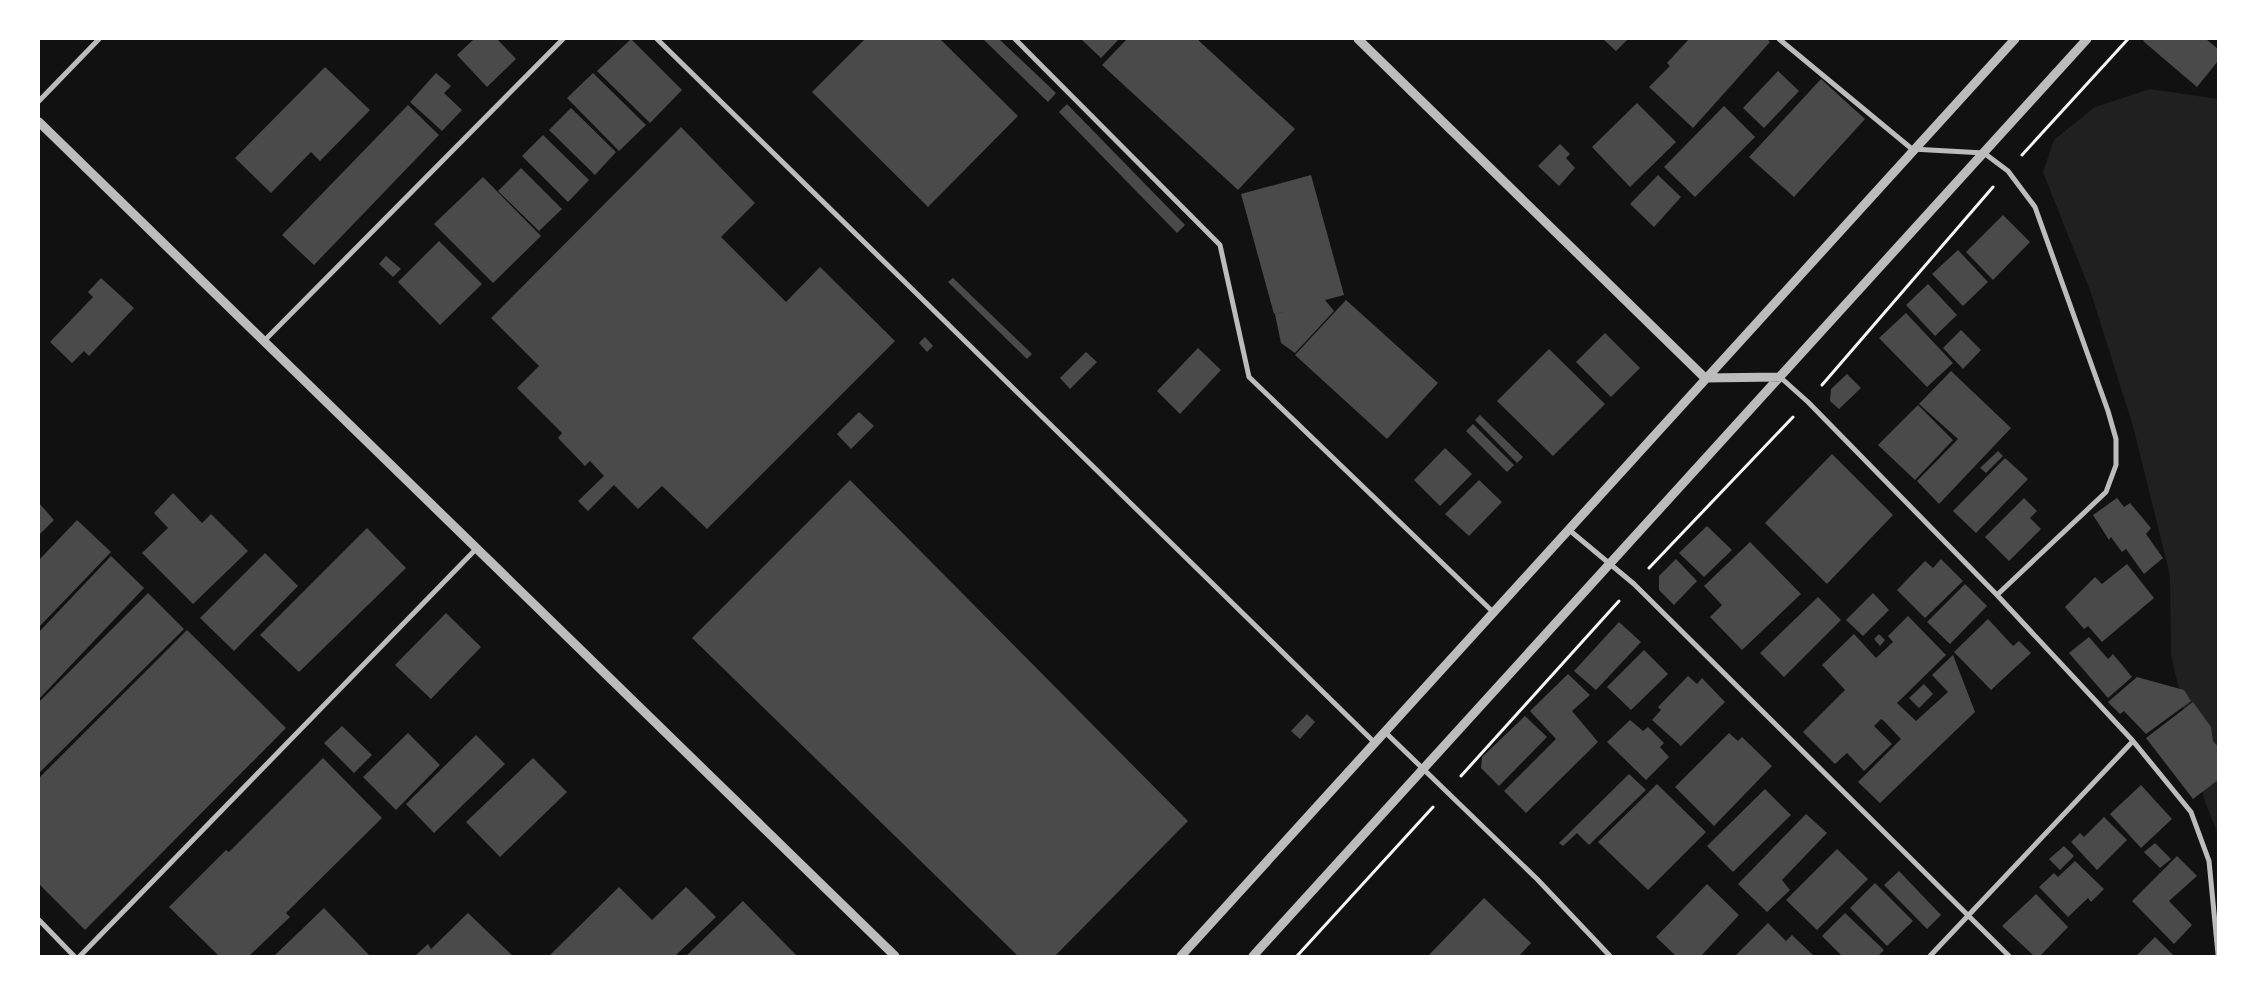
<svg xmlns="http://www.w3.org/2000/svg" width="2257" height="995" viewBox="0 0 2257 995" font-family="Figtree,sans-serif">
<style>
.green{fill:#202020}
.building{fill:#4a4a4a}
.lines{fill:none;stroke-linecap:round;stroke-linejoin:round}
.path{stroke:#f5f5f5;stroke-width:3}
.minor{stroke:#bcbcbc;stroke-width:5}
.tertiary{stroke:#bcbcbc;stroke-width:9}
</style>
<rect width="100%" height="100%" fill="#111"/>
<path class="green" d="M2150,89L2218,99V834L2205,802L2171,655L2170,575L2133,426L2090,290L2043,172L2054,140L2095,107Z"/>
<path class="building" d="M474,39H497L516,59L487,87L457,55Z
M631,39L682,90L650,123L597,71Z
M865,39H940L1018,116L928,207L812,92Z
M983,39H999L1056,93L1048,102Z
M1081,39H1119L1101,58Z
M1127,39H1197L1295,129L1238,190L1102,65Z
M1603,39H1628L1616,51Z
M1689,39H1767L1770,42L1693,128L1649,87L1670,66L1667,63Z
M2145,39H2206L2218,49V61L2197,87L2143,41Z
M325,67L370,110L320,161L311,152L271,193L235,158Z
M1778,71L1799,91L1764,128L1743,108Z
M436,73L451,86L444,93L462,110L442,131L410,102Z
M593,73L646,125L619,151L567,98Z
M1821,79L1865,119L1794,197L1749,157Z
M1637,103L1676,142L1630,187L1592,147Z
M1067,104L1185,225L1177,233L1059,112Z
M408,105L439,135L314,265L282,235Z
M1724,106L1755,137L1695,197L1664,167Z
M571,108L616,152L595,175L549,130Z
M681,127L755,203L721,237L786,302L820,267L895,341L707,529L662,486L638,509L614,485L588,511L578,501L604,476L590,461L585,466L558,438L562,433L517,388L539,366L491,318Z
M543,135L589,180L568,202L522,156Z
M1560,144L1570,154L1566,158L1575,168L1559,186L1538,166Z
M521,168L562,209L539,231L498,191Z
M1311,175L1344,295L1325,300L1334,311L1295,353L1281,343L1275,314L1287,311L1274,314L1241,194Z
M1658,175L1681,197L1654,227L1630,204Z
M483,177L541,236L493,283L434,224Z
M2003,215L2030,242L1993,280L1966,252Z
M439,241L482,284L440,325L398,282Z
M1958,250L1988,282L1963,306L1932,274Z
M386,256L401,269L393,277L379,264Z
M101,278L134,308L89,356L84,351L72,363L50,342L93,297L88,292Z
M953,278L1032,354L1027,359L948,282Z
M1928,284L1957,315L1935,336L1906,305Z
M1346,300L1438,383L1387,439L1295,355Z
M1906,313L1953,363L1927,387L1879,338Z
M1961,330L1981,350L1963,369L1943,348Z
M1605,333L1640,368L1611,397L1576,362Z
M925,337L933,346L927,352L919,343Z
M1198,348L1221,370L1180,414L1157,391Z
M1549,349L1605,404L1553,456L1497,401Z
M1086,352L1097,362L1070,389L1060,378Z
M1951,371L2011,428L1939,504L1917,481L1958,439L1919,404Z
M1847,374L1861,388L1839,409L1830,401L1831,389Z
M1918,405L1953,440L1915,480L1878,445Z
M859,412L874,426L851,449L837,434Z
M1480,415L1523,457L1517,463L1475,420Z
M1473,424L1514,465L1507,472L1466,431Z
M1445,448L1472,474L1440,506L1414,480Z
M1998,451L2003,456L1986,473L1980,468Z
M1832,454L1893,515L1827,584L1765,523Z
M2005,458L2028,479L1976,533L1953,511Z
M850,480L1188,821L1055,956H1018L692,638Z
M1479,480L1502,502L1469,536L1445,514Z
M173,493L202,523L211,514L248,551L193,604L142,553L168,528L154,513Z
M2024,498L2037,511L2030,518L2041,529L2009,561L1985,537Z
M2117,498L2124,507L2130,503L2151,528L2146,534L2163,558L2144,574L2126,549L2122,552L2111,537L2109,540L2093,515Z
M39,503L54,520L39,535Z
M77,520L111,552L39,627V560Z
M1707,526L1732,550L1704,577L1679,553Z
M367,528L406,568L299,672L260,635Z
M1750,542L1801,594L1742,650L1710,617L1722,605L1704,586Z
M265,553L298,586L234,651L200,618Z
M111,556L144,588L39,699V632Z
M1676,559L1697,581L1674,605L1659,590V576Z
M1941,559L1963,581L1925,618L1897,590L1925,561L1933,568Z
M2127,564L2154,598L2102,642L2088,626L2084,629L2065,607L2095,577L2102,584Z
M1965,584L1987,606L1950,644L1927,622Z
M148,593L184,629L39,773V702Z
M1873,593L1889,610L1863,636L1846,620Z
M1818,597L1841,620L1784,677L1760,653Z
M446,613L481,647L431,699L395,665Z
M1908,616L1946,655L1897,703L1916,721L1948,692L1932,675L1953,655L1975,712L1880,803L1858,782L1901,739L1884,721L1881,719L1874,726L1892,744L1864,771L1847,753L1835,764L1803,732L1845,690L1822,665L1854,634L1876,658L1893,642L1888,636Z
M1988,619L2013,646L2019,641L2031,653L1991,690L1954,652Z
M1619,622L1641,642L1596,690L1574,671Z
M187,630L286,728L85,930L39,884V778Z
M1879,634L1885,640L1880,646L1874,639Z
M2089,637L2108,659L2113,654L2132,677L2108,698L2069,653Z
M1644,650L1668,674L1631,710L1607,687Z
M1568,674L1590,695L1572,711L1598,742L1526,813L1504,791L1556,739L1530,711Z
M1688,676L1697,684L1702,678L1725,702L1681,746L1652,720L1661,710L1658,707Z
M2137,677L2184,690L2191,701L2146,734L2124,711L2120,714L2108,702Z
M1924,684L1933,694L1919,708L1909,698Z
M2193,702L2211,727L2213,741L2218,747V780L2193,799L2146,738Z
M1307,714L1315,722L1300,739L1291,731Z
M1525,716L1547,737L1499,786L1481,768L1482,757Z
M1630,720L1643,731L1648,727L1664,743L1660,747L1669,757L1646,780L1607,742Z
M342,726L372,755L354,773L324,743Z
M408,733L440,765L396,810L363,777Z
M1729,733L1738,741L1742,737L1772,766L1714,826L1675,787Z
M476,735L505,764L434,833L406,804Z
M323,758L382,818L286,913L290,917L249,956H219L169,907L226,850L229,852Z
M533,758L567,792L500,857L466,822Z
M1629,774L1646,790L1589,845L1577,833L1563,846L1559,843Z
M1657,784L1706,832L1648,890L1598,842Z
M2141,785L2172,819L2141,848L2110,814Z
M1765,789L1791,815L1733,872L1707,846Z
M1806,814L1827,833L1782,880L1790,890L1767,912L1738,884Z
M2104,817L2127,840L2097,870L2071,842L2080,833L2084,837Z
M2155,843L2171,859L2160,868L2144,852Z
M2064,846L2074,856L2060,870L2049,859Z
M1837,849L1868,879L1817,930L1786,900Z
M2177,856L2197,876L2169,901L2192,925L2174,944L2132,901Z
M2075,861L2104,889L2091,902L2088,898L2068,917L2039,887L2054,873L2058,877Z
M1899,871L1941,915L1927,929L1884,885Z
M1875,883L1913,921L1887,946L1850,908Z
M1707,884L1739,915L1701,956H1676L1656,937Z
M619,887L652,920L686,887L716,917L675,956H549Z
M2036,894L2068,927L2040,956H2034L2002,926Z
M1484,898L1531,943L1519,956H1428Z
M743,901L797,956H686Z
M324,908L370,956H274Z
M468,913L513,956H415L428,944L431,949Z
M1845,913L1884,950L1878,956H1842L1822,936Z
M1768,923L1786,941L1792,935L1814,956H1735Z
M2155,937L2174,956H2136Z"/>
<g class="lines">
<path class="path" d="M2022,155L2128,39
M1822,385L1993,187
M1649,568L1793,417
M1461,776L1619,601
M1297,956L1433,807"/>
<path class="minor" d="M657,39L1375,743
M1015,39L1220,245L1249,377L1493,612
M1779,39L1912,149L1984,153L2008,171L2035,207L2108,411L2116,439V465L2106,492L1997,595
M39,101L99,39
M265,340L563,39
M1780,377L1808,402L1997,595L2133,741L2191,812L2209,861L2218,954
M1568,529L1634,584L2009,956
M1385,732L1537,879L1610,956
M39,920L74,956
M80,956L477,548
M1930,956L2133,741"/>
<path class="tertiary" d="M1358,39L1705,378L1780,377
M39,122L895,956
M1181,956L2015,39
M1253,956L2087,39"/>
</g>
<rect width="2257" height="995" fill="none" stroke="#ffffff" stroke-width="80"/>
</svg>
